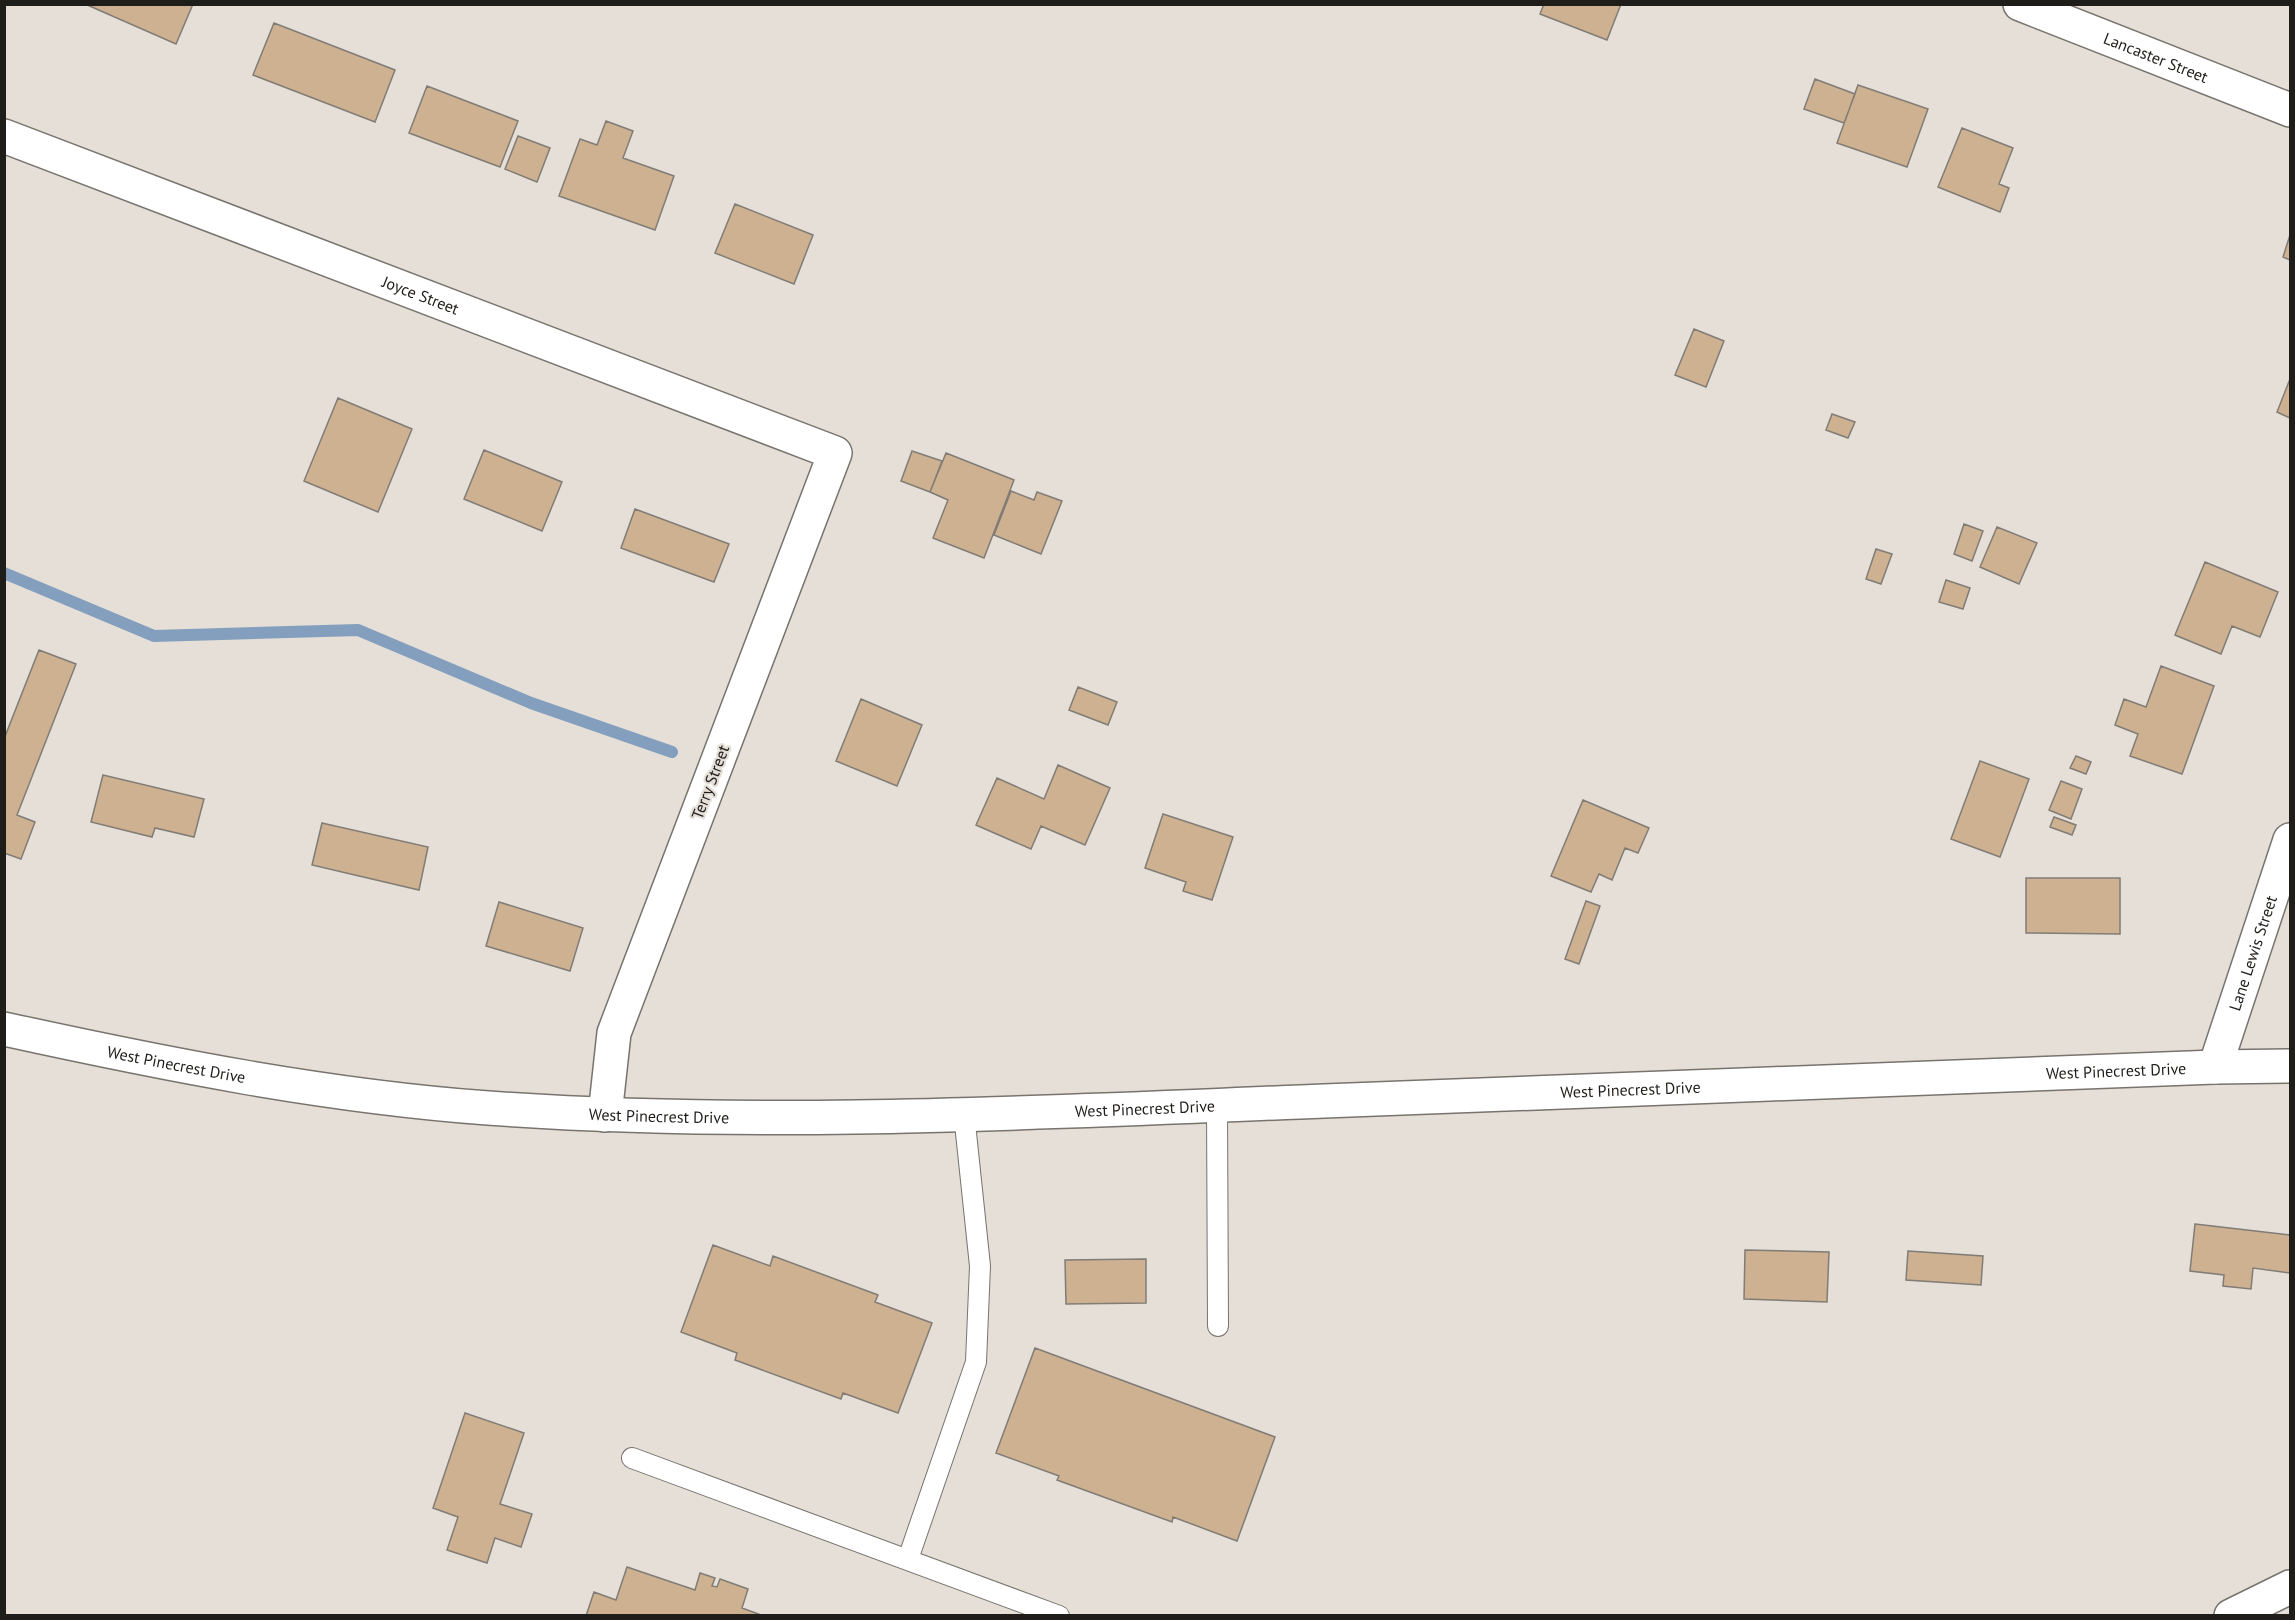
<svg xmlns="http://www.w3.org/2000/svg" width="2295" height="1620" viewBox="0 0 2295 1620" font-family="'PT Sans',sans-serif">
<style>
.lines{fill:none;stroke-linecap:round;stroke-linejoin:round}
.stream{stroke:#839fbd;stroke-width:12}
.building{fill:#cdb190;stroke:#817c76;stroke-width:1.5}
.service-casing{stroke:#78736d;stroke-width:22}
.minor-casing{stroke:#78736d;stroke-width:36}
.primary-casing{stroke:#78736d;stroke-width:36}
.service{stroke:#fff;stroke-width:20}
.minor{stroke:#fff;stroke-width:33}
.primary{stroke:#fff;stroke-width:33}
.labels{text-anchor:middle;stroke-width:4.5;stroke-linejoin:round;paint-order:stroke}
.street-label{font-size:16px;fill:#1f1d1a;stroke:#e5dfd8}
</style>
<rect width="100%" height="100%" fill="#e5dfd8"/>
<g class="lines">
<path class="stream" d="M4,573L154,636L358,630L531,703L672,752"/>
</g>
<path class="building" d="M85,4H193L176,44Z
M1544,4H1621L1607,40L1540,14Z
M274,23L395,70L375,122L253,75Z
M1815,79L1855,94L1844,123L1804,109Z
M1858,85L1928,109L1907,167L1837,143Z
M427,86L518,121L500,167L409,133Z
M606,121L633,131L623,158L674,176L655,230L559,196L580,139L597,145Z
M1962,128L2013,148L1999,184L2009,188L2000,212L1938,187Z
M518,136L550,148L537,182L505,169Z
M735,204L813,235L794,284L715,253Z
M2290,235V260L2283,257Z
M1694,329L1724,341L1706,387L1675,375Z
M2290,379V418L2277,412Z
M338,398L412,429L378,512L304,481Z
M1832,414L1855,422L1848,438L1826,430Z
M484,450L562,482L542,531L464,499Z
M912,451L942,461L930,492L901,481Z
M946,453L1014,480L984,558L933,538L948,500L930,492Z
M1011,491L1034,500L1037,492L1062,501L1041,554L994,535Z
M635,509L729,544L714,582L621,548Z
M1964,524L1983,531L1972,561L1954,554Z
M1997,527L2037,543L2019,584L1980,567Z
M1876,549L1892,554L1881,584L1866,579Z
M2205,562L2278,592L2260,637L2232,626L2221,654L2175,635Z
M1946,580L1970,588L1963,609L1939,602Z
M39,650L76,664L17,815L35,822L21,859L4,853V739Z
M2161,666L2214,686L2182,774L2130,756L2138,734L2115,725L2124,699L2146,707Z
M1078,687L1117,702L1108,725L1069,710Z
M861,699L922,725L897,786L836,761Z
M2076,756L2091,762L2086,774L2070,768Z
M1980,761L2029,779L2000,857L1951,839Z
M1058,765L1110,788L1085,845L1041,826L1031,849L976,825L997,778L1044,799Z
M103,775L204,799L194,837L155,828L152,837L91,822Z
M2061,781L2082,789L2071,819L2049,810Z
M1583,800L1649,828L1638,853L1625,848L1612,880L1599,874L1591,892L1551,876Z
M1163,814L1233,837L1212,900L1183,891L1186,882L1145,868Z
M2054,817L2076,825L2072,835L2050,827Z
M322,823L428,847L419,890L312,865Z
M2026,878H2120V934L2026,933Z
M1586,901L1600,906L1579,964L1565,959Z
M499,902L583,928L570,971L486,946Z
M2195,1224L2290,1235V1273L2253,1268L2251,1289L2223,1286L2224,1275L2190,1271Z
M713,1245L770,1266L773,1256L878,1295L875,1302L932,1323L898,1413L843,1393L841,1399L735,1360L737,1353L681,1332Z
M1745,1250L1829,1252L1827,1302L1744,1299Z
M1908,1251L1983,1256L1981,1285L1906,1280Z
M1146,1259V1303L1066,1304L1065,1260Z
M1035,1348L1275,1437L1237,1541L1173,1517L1172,1522L1057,1480L1059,1476L996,1453Z
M465,1413L524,1433L500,1504L532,1514L521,1547L495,1538L487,1563L447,1550L458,1517L433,1508Z
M627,1567L695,1590L700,1573L715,1578L712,1586L717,1587L720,1579L748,1589L742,1608L764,1616H586L594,1592L616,1600Z"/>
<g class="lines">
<defs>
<path id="service" d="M1217,1105L1218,1326
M632,1458L1059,1616
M908,1559L976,1362L980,1266L964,1114"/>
<g id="minor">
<path id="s1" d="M2020,4L2290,110"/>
<path id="s2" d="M4,136L835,453L614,1033L605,1115"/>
<path id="s3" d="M2215,1067L2290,840"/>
<path d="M2231,1616L2290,1587"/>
</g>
<g id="primary">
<path id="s4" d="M4,1029C164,1064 325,1096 488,1108C766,1128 1046,1112 1324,1101C1621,1090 1918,1078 2215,1067L2290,1066"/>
</g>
</defs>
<use href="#service" class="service-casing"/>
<use href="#minor" class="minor-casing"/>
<use href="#primary" class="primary-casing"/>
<use href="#service" class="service"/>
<use href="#minor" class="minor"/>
<use href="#primary" class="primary"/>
</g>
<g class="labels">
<g class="street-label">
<text dy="6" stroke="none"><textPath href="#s1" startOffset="146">Lancaster Street</textPath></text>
<text dy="6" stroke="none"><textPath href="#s2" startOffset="446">Joyce Street</textPath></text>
<text transform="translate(710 782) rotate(-69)" y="6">Terry Street</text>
<text dy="6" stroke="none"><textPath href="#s3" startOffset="120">Lane Lewis Street</textPath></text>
<text dy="6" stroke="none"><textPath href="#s4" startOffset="176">West Pinecrest Drive</textPath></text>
<text dy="6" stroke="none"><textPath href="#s4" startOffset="2120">West Pinecrest Drive</textPath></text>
<text dy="6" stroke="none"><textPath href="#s4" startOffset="1634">West Pinecrest Drive</textPath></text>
<text dy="6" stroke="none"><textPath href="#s4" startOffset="1148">West Pinecrest Drive</textPath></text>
<text dy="6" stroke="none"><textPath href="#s4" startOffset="662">West Pinecrest Drive</textPath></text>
</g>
</g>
<rect width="2295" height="1620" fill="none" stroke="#1f1d1a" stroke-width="12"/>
</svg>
